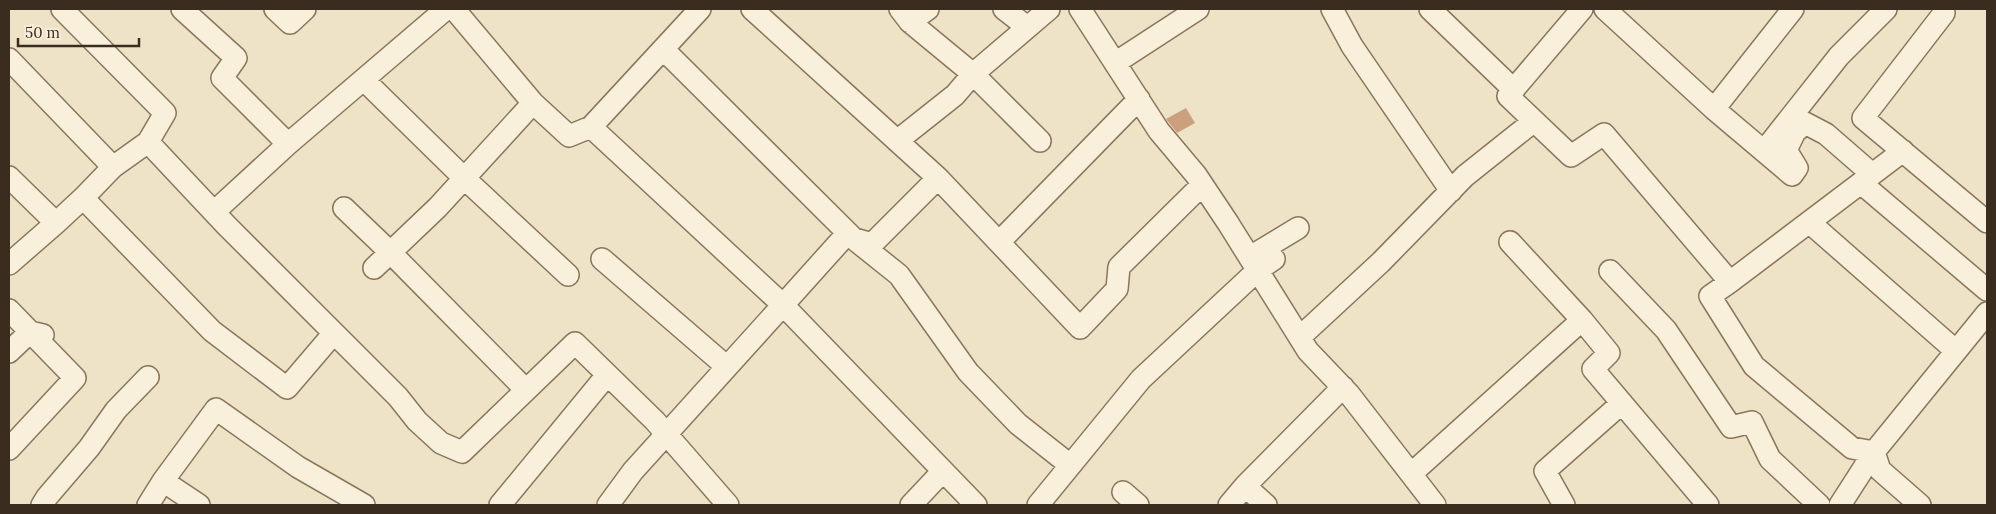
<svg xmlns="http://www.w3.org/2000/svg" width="1996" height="514" viewBox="0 0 1996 514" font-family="Lora,serif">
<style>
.building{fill:#cba07e}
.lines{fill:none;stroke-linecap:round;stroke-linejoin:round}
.minor-casing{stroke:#8a765d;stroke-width:24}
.minor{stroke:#f8f0db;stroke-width:21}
</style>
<rect width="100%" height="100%" fill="#eee3c7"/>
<path class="building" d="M1186,108L1195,123L1177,133L1166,119Z"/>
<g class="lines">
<defs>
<path id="minor" d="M62,9L165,113L148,142
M182,9L236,58L222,78L288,144L446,9
M275,9L290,23L305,9
M454,9L533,103L569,136L591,127
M752,9L938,178
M900,9L910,22L928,9
M1004,9L1027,27
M1080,9L1159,131L1196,175L1228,223L1308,351L1349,394L1435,505
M1332,9L1352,46L1451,191
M1430,9L1514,90
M1582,9L1508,96L1571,156L1604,134L1730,282L1903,151
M1605,9L1714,109L1792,175L1797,168L1786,150L1795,132L1805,123L1826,134L1872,174
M1944,13L1863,118L1987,222
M910,22L973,74L1040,141
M663,49L854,239L899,275L968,372L1018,424L1070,465
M9,59L113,167
M1115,63L1198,9
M364,80L464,178L568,275
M1714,109L1793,9
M897,141L955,95L973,74L1049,9
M1764,151L1839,56L1886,9
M9,177L56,223L9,264
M1861,183L1987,290
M344,208L390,252L526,390
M214,212L288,144
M1809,222L1956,351
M56,223L83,198L212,331L287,388L334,333L226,225L148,142L113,167L83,198
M1006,235L1139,99
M1250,257L1298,228
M602,259L727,367
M374,268L438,207L533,103
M1610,271L1666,330L1731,427L1752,422L1770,459L1819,505
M1730,282L1710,296L1754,366L1852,448L1874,452L1880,470L1920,505
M9,310L75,378L9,449
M1582,320L1609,353L1593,369L1708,505
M334,333L398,397L417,421L441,443L462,452L575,343L655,421L728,505
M1300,337L1381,262L1465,176L1534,121
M9,352L30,332L43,335
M1411,474L1582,320L1510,242
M163,481L216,409L298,467L364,505
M1123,492L1138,505
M42,505L47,497L89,448L116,410L148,377
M148,505L163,481L199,505
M500,505L607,375
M608,505L633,471L783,305L591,127L700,9
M911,505L943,471
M976,505L783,305L845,236L872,244L938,178L1080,328L1117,289L1119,267L1202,185
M1038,505L1141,379L1258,270L1274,259
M1229,505L1245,486
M1266,505L1245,486L1343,387
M1564,505L1545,471L1622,403
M1840,505L1874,452L1987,313"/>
</defs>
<use href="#minor" class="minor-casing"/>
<use href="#minor" class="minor"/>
</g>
<rect width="1996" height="514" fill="none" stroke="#3a2d20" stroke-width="20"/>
<path d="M18 38v8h121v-8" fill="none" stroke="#3a2d20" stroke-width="2.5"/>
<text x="25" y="38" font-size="15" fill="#3a2d20" stroke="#f5edd7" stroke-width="4" paint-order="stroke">50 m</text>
</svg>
